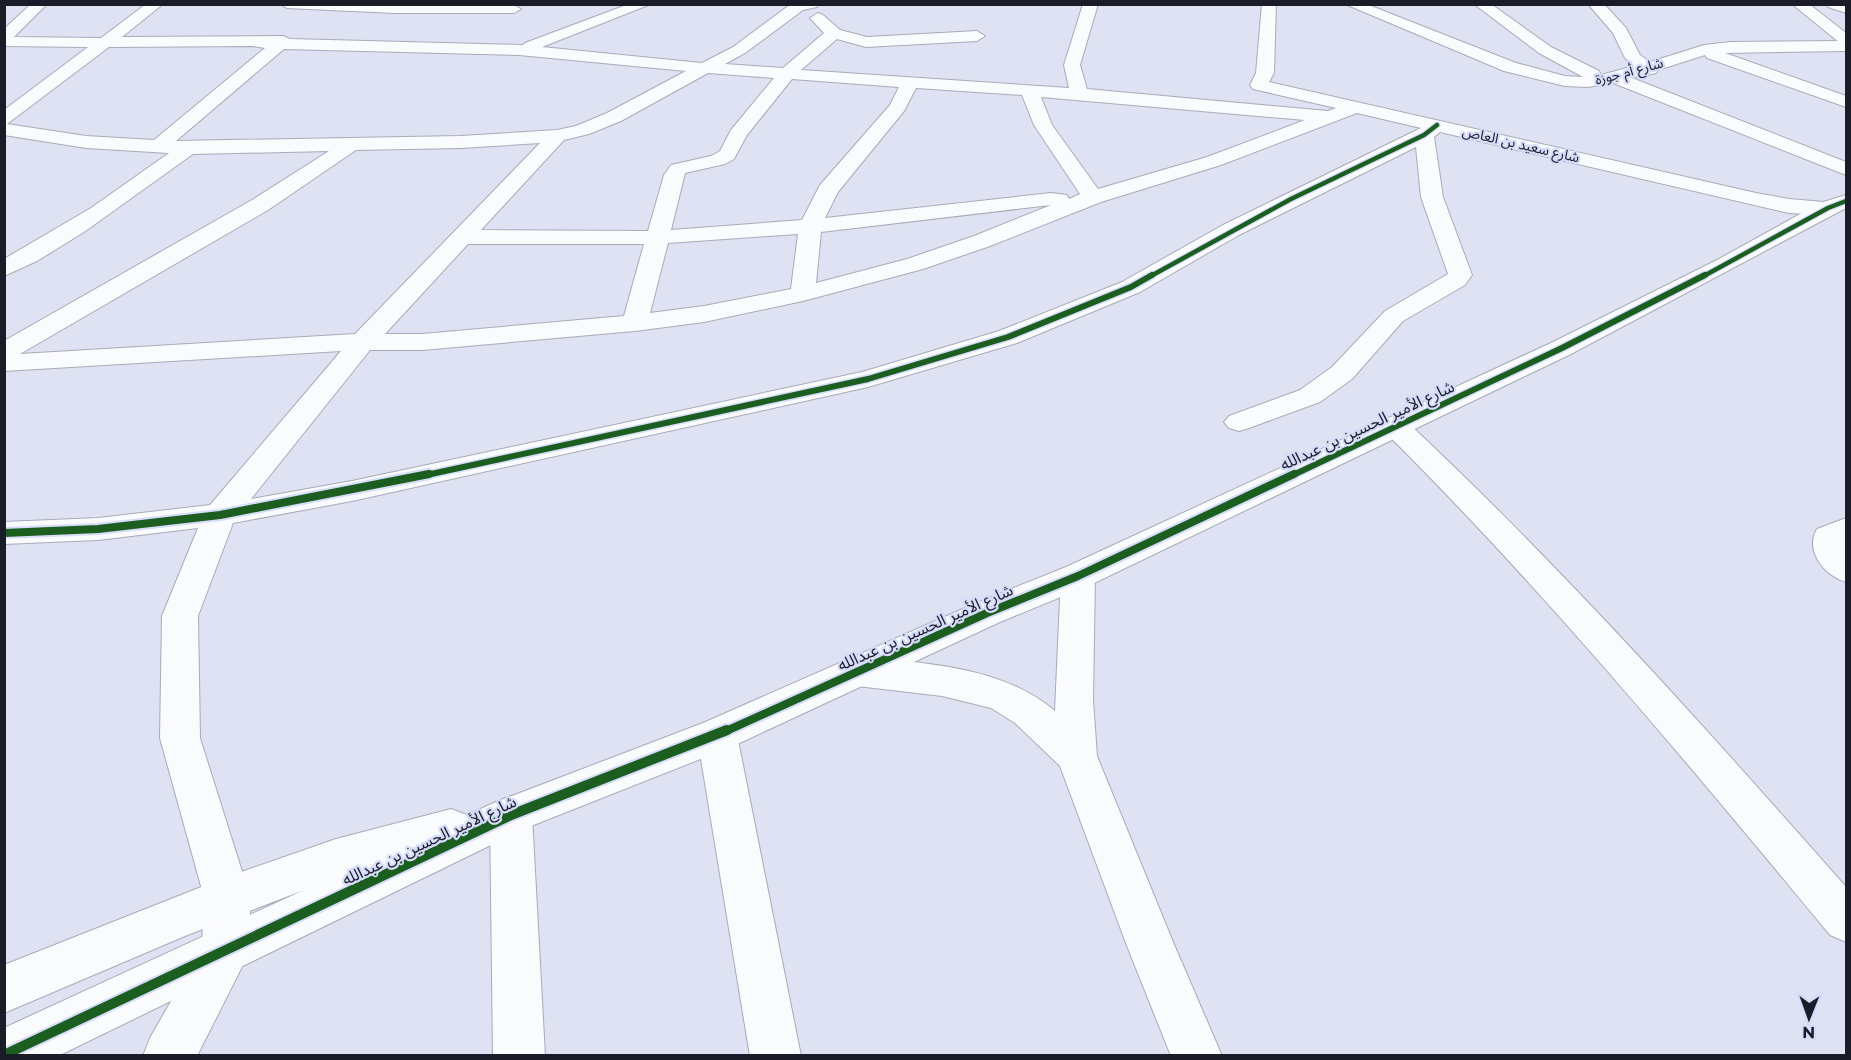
<svg xmlns="http://www.w3.org/2000/svg" width="1851" height="1060" viewBox="0 0 1851 1060" font-family="Montserrat,'Noto Sans Arabic',sans-serif">
<style>
.lines{fill:none;stroke-linecap:round;stroke-linejoin:round}
.minor-casing{stroke:#a8abb7;stroke-width:2}
.tertiary-casing{stroke:#a8abb7;stroke-width:2}
.minor{fill:#fafbfd;fill-rule:evenodd}
.tertiary{fill:#fafbfd;fill-rule:evenodd}
.cycleway-far3-casing{stroke:#d6dcfa;stroke-width:7}
.cycleway-far2-casing{stroke:#d6dcfa;stroke-width:9}
.cycleway-far1-casing{stroke:#d6dcfa;stroke-width:12}
.cycleway-casing{stroke:#d6dcfa;stroke-width:14}
.cycleway-far3{stroke:#1b5e20;stroke-width:4.5}
.cycleway-far2{stroke:#1b5e20;stroke-width:6}
.cycleway-far1{stroke:#1b5e20;stroke-width:8}
.cycleway{stroke:#1b5e20;stroke-width:10}
.labels{text-anchor:middle;stroke-width:4.5;stroke-linejoin:round;paint-order:stroke}
.far-street-label{font-size:14px;fill:#1a1c27;stroke:#d6dcfa}
.street-label{font-size:16px;fill:#1a1c27;stroke:#d6dcfa}
</style>
<rect width="100%" height="100%" fill="#dee2f2"/>
<g class="lines">
<defs>
<path id="minor" d="M31,4H47L14,37L101,38L146,4H163L122,37L283,36L290,39L523,45L525,43L629,4H651L542,47L702,63L733,47L791,4H819L817,7L803,10L745,53L725,64L783,68L824,33L810,18L818,13L823,15L840,30L867,37L977,31L985,36L977,41L866,47L837,39L801,70L1069,88L1064,65L1083,4H1098L1080,65L1087,89L1328,111L1336,108L1253,89L1250,85L1256,73L1262,4H1276L1274,73L1269,82L1756,193L1789,199L1836,203L1839,208L1836,213L1828,215L1789,213L1440,132L1434,137L1443,197L1472,275L1465,285L1403,321L1352,379L1320,402L1249,428L1239,431L1229,428L1224,422L1229,416L1300,390L1332,367L1385,311L1448,274L1421,197L1416,147L1239,235L1140,292L1017,343L868,387L352,501L233,523L198,616L200,738L250,897V951L197,1056H143L150,1038L202,947L204,897L160,738L162,616L198,528L98,540L4,544V522L98,518L210,505L341,351L4,371V341L252,200L329,151L193,154L84,232L37,261L4,276V259L91,208L169,153L86,148L4,135V110L88,47L4,46V29ZM252,46L265,48L154,140L86,136L7,124L109,47ZM284,49L519,55L686,71L607,113L576,126L557,130L461,136L176,141ZM708,73L774,78L731,130L720,151L711,156L671,165L664,175L648,231L481,230L564,140L589,134L621,121ZM792,79L899,87L890,105L820,185L802,220L671,230L685,173L725,164L734,159L747,135ZM916,88L1022,95L1034,125L1080,194L1069,199L1067,195L1051,193L825,218L838,192L904,111ZM1041,97L1305,120L1207,157L1098,189L1052,125ZM1357,113L1421,128L1223,225L1122,282L999,331L862,372L352,481L251,499L370,350H422L635,331L704,322L803,301L923,269L990,246L1101,202L1221,165ZM540,143L355,334L20,354L268,210L356,150L461,148ZM1051,205L974,236L907,259L816,283L821,232ZM798,234L791,289L704,306L650,313L668,243ZM468,244H644L624,316L422,334H385Z
M280,4L514,5L521,9L514,13H394L287,8Z
M1345,4H1366L1516,63L1565,76L1583,77L1539,53L1474,4H1491L1551,47L1599,71L1601,75L1634,66L1625,58L1613,33L1588,4H1604L1626,28L1640,55L1650,62L1704,45L1730,42L1846,41V51L1725,53L1846,96V107L1707,58L1705,55L1658,70L1656,73L1632,78L1846,162V175L1613,83L1587,87L1565,86L1504,71Z
M1826,4H1846V13L1828,7Z
M1395,417L1405,420C1562,567 1704,726 1846,887V942L1830,935C1687,762 1544,590 1385,432L1380,426L1385,420Z
M1846,518V582C1825,576 1804,551 1817,529Z
M1078,564L1090,567L1095,576L1093,700L1097,756L1173,942L1222,1056H1171L1127,946L1060,766L1015,723L991,708L942,696L857,686L844,681L838,671L844,661L857,656C924,664 1001,665 1055,711L1061,576L1066,567Z
M717,719L731,723L737,735L801,1056H750L697,735L703,723Z
M511,796L526,802L532,815L545,1056H493L490,815L496,802Z"/>
<path id="tertiary" d="M1792,4H1809L1846,33V45L1840,43Z
M1846,195V208L1571,354L1090,585L1000,622L731,747L526,828L58,1056H4V1028L304,890L185,936L4,1013V965L224,878L336,839L451,809L467,815L496,802L703,723L974,604L1066,567L1553,342L1717,260L1820,203Z"/>
</defs>
<use href="#minor" class="minor-casing"/>
<use href="#tertiary" class="tertiary-casing"/>
<use href="#minor" class="minor"/>
<use href="#tertiary" class="tertiary"/>
<defs>
<path id="cycleway-far3" d="M1149,277L1291,199L1424,135L1437,125
M1702,277L1828,208L1846,201"/>
<path id="cycleway-far2" d="M422,476L868,379L1008,337L1131,287L1152,275
M1291,476L1562,348L1705,275"/>
<path id="cycleway-far1" d="M4,533L98,529L220,515L429,474
M724,732L987,613L1078,576L1294,474"/>
<path id="cycleway" d="M4,1055L511,815L727,730"/>
</defs>
<use href="#cycleway-far3" class="cycleway-far3-casing"/>
<use href="#cycleway-far2" class="cycleway-far2-casing"/>
<use href="#cycleway-far1" class="cycleway-far1-casing"/>
<use href="#cycleway" class="cycleway-casing"/>
<use href="#cycleway-far3" class="cycleway-far3"/>
<use href="#cycleway-far2" class="cycleway-far2"/>
<use href="#cycleway-far1" class="cycleway-far1"/>
<use href="#cycleway" class="cycleway"/>
</g>
<g class="labels">
<g class="far-street-label">
<text transform="translate(1629 71) rotate(-15)" y="5">شارع أم جوزة</text>
<text transform="translate(1521 144) rotate(13)" y="5">شارع سعيد بن العاص</text>
</g>
<g class="street-label">
<text transform="translate(1367 425) rotate(-25)" y="6">شارع الأمير الحسين بن عبدالله</text>
<text transform="translate(925 627) rotate(-24)" y="6">شارع الأمير الحسين بن عبدالله</text>
<text transform="translate(429 840) rotate(-25)" y="6">شارع الأمير الحسين بن عبدالله</text>
</g>
</g>
<rect width="1851" height="1060" fill="none" stroke="#1a1c27" stroke-width="12"/>
<g transform="translate(1809 1018) rotate(181)" stroke="#d6dcfa" stroke-width="4.5" paint-order="stroke">
<path d="M0-4.5L10 22L0 15L-10 22Z" fill="#1a1c27"/>
<text y="-9" font-size="16" font-weight="bold" text-anchor="middle" fill="#1a1c27">N</text>
</g>
</svg>
